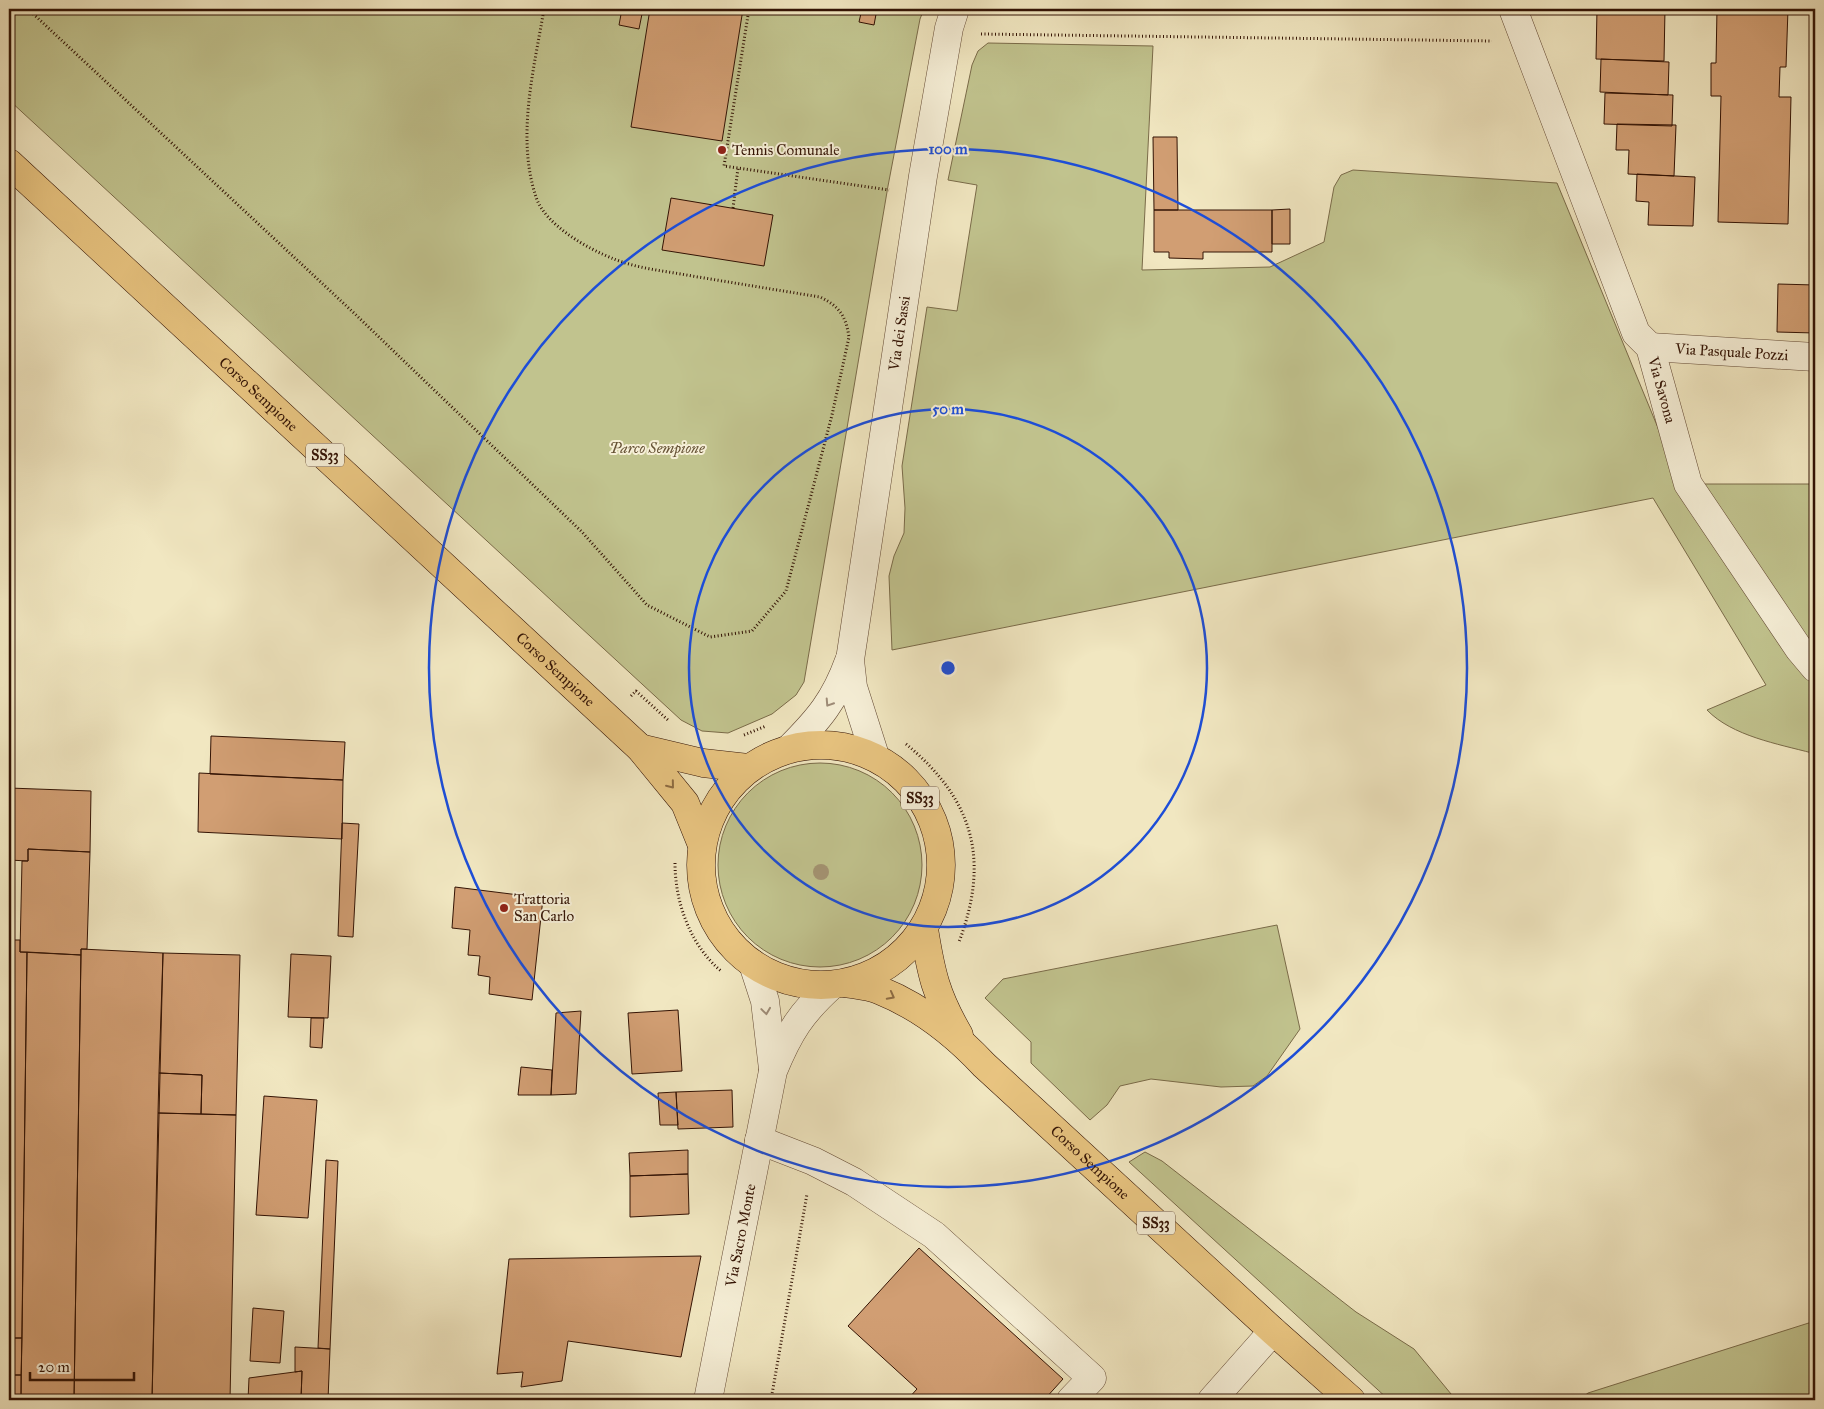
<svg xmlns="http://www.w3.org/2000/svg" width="1824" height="1409" viewBox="0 0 1824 1409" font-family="'IM FELL Great Primer',serif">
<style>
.green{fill:#c1c38e;stroke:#7a6b49}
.building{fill:#d19e73;stroke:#331304}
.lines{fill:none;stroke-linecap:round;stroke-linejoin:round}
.minor-casing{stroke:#624833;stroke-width:29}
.major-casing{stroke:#331304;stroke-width:29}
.path{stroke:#331304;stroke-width:3;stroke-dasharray:1 2.5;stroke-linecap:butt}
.minor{stroke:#f6efd7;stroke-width:28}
.major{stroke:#e8c480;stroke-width:28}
.tree{fill:#a49473}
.oneway{stroke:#9e8c78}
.oneway2{stroke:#8e6c42}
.ring{fill:none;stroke:#1d4ed8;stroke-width:2.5}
.poi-dot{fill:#8f2418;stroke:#f6efd7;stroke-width:2}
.labels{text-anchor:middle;stroke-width:4;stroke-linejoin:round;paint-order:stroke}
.shield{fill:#f6efd7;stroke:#6e5543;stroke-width:1}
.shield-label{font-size:14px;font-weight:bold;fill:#331304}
.poi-label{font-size:15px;fill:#331304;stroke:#f6efd7;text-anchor:start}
.street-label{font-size:15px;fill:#331304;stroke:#f6efd7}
.park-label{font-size:15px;font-style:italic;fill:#655134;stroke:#f6efd7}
.centre{fill:#1d4ed8;stroke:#f6efd7;stroke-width:2.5}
.ring-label{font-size:15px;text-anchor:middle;font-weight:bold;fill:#1d4ed8;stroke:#f6efd7;stroke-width:4;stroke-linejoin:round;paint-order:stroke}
</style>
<rect width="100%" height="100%" fill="#f1e7c1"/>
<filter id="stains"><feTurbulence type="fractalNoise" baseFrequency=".004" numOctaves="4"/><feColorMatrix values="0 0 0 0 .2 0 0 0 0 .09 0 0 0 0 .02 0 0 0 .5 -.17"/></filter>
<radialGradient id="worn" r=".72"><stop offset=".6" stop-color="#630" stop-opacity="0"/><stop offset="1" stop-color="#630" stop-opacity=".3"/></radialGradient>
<path class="green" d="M9,9H924L920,19L888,186L804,682L796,695L772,714L728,733L702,731L681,720L9,100Z
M988,43L1153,46L1142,270L1270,267L1324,242L1334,187L1341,175L1353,170L1557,183L1684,491L1815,679V758L1812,753C1778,744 1732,736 1707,710L1766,685L1653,498L892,650L889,576L894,556L904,533L905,508L902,466L927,307L957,311L977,185L948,180L972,65L978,51Z
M1688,484H1815V648Z
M718 865a102 102 0 1 1 204 0a102 102 0 1 1-204 0Z
M1277,925L1300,1029L1267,1076L1253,1086L1221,1087L1151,1079L1120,1086L1107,1105L1090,1120L1031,1063V1042L985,998L1003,979Z
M1145,1152L1162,1161L1356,1312L1414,1349L1456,1400H1389L1129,1162Z
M1815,1321V1400H1579L1588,1393Z"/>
<path class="building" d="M622,9H643L639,29L619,25Z
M650,9H743L722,141L631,127Z
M862,9H877L874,25L859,22Z
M1597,9H1665L1664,61L1596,59Z
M1717,9H1788L1786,67H1780L1779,97H1791L1788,224L1718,222L1721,96H1711V63H1716Z
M1601,59L1669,62L1668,95L1600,92Z
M1605,93L1673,95L1672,126L1604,124Z
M1617,124L1676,125L1674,176L1628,174L1629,150H1616Z
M1153,137H1177L1178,210H1154Z
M1637,174L1695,177L1693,226L1648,225L1649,202L1636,201Z
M671,198L773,215L764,266L662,250Z
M1290,209V244H1272V210Z
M1154,210H1272V252H1203V259L1169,258V252H1154Z
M1778,284L1815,285V333L1777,332Z
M211,736L345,742L343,780L210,774Z
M199,773L343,780L342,839L198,832Z
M9,788L91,791L90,852L28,849V861L9,860Z
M342,823L359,824L353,937L338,936Z
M28,849L90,852L87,949H81V955L20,952L22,861H28Z
M455,887L543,898L532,1000L489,994L490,977L478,975L480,956L468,955L470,930L452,928Z
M9,940H20V952H27L22,1338H9Z
M81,949L163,953L152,1400H74Z
M27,952L81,955L74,1400H21Z
M163,953L240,955L236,1115L201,1114L202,1075L159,1073Z
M291,954L331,956L328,1018L288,1017Z
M678,1010L682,1071L632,1074L628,1013Z
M581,1011L576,1094L551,1095L556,1013Z
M311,1018H324L322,1048L310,1047Z
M521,1067L552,1070L551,1095H518Z
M159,1073L202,1075L201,1114L158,1113Z
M732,1090L733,1127L678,1129L676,1092Z
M676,1092L678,1125H660L658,1093Z
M264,1096L317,1100L308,1218L256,1215Z
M158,1113L236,1115L230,1400H152Z
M688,1150V1174L630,1176L629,1153Z
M326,1160L338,1161L330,1349L318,1348Z
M688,1174L689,1214L630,1217V1176Z
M919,1248L1063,1379L1044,1400H907L917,1389L848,1326Z
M701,1256L681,1357L568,1341L562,1381L521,1387L523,1372L497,1374L509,1259Z
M253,1308L284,1311L280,1363L250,1361Z
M9,1338H22L21,1375H9Z
M295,1347L330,1349L328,1400H301L302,1371L295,1372Z
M302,1371L301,1400H248L249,1378Z
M9,1375H21V1400H9Z"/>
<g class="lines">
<defs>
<g id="minor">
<path id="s1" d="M1513,9L1636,333L1650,347L1688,484L1799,649L1815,668"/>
<path id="s2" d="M1650,347L1815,357"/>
<path d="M790,748C819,719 835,700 849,661"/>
<path id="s3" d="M875,756L853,687L850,660L923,176L949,28L955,9"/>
<path d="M753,964L765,1001L773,1069"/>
<path d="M759,1140L813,1161L854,1182L934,1235L1092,1378L1071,1400"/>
<path id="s4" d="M708,1400L773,1071C789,1032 801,1013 832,985"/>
<path d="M1212,1400L1273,1331"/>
</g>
<g id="major">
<path id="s5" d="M9,163L640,748L685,803L702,845"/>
<circle cx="821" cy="865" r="120"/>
<path d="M640,748L703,763L748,768"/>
<path d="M924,929C931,973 936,996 959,1035"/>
<path id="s6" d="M845,983C856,985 869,986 879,990C919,1006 955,1034 984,1065L1273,1331L1351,1400"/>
</g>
</defs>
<use href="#minor" class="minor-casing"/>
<use href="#major" class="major-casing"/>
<path class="path" d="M28,9L355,314L582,532L647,605L710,637L752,631L786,591L832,415L849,337C846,316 839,306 820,297C777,290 735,283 692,276C666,271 639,269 614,259C588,249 545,225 536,197C516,137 534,69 544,9
M749,9L724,166L889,190
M981,34L1492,41
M733,208L738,168
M631,696L636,691L669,721
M744,735L766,726
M906,744C974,800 990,860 959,942
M675,863C675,902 690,945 721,971
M771,1400L807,1194"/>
<use href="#minor" class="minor"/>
<use href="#major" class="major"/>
</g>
<circle class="tree" cx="821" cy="872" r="8"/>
<defs><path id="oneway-chevron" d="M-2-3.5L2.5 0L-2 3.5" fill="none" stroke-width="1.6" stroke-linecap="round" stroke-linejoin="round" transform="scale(1.25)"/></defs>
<g class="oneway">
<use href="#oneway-chevron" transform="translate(829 703) rotate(123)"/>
<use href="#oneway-chevron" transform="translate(766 1011) rotate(82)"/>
</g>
<g class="oneway2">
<use href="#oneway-chevron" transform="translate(671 785) rotate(51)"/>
<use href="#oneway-chevron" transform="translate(891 996) rotate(28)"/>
</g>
<g class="ring">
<circle cx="948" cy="668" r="259"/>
<circle cx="948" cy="668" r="519"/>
</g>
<g class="poi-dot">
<circle cx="722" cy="150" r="5"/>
<circle cx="504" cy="908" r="5"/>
</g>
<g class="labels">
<g class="shield">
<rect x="306" y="443.5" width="38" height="23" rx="4"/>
<rect x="901" y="786.5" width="38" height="23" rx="4"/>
<rect x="1137" y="1211.5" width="38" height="23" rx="4"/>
</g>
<g class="shield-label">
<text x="325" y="460">SS33</text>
<text x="920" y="803">SS33</text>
<text x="1156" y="1228">SS33</text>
</g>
<g class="poi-label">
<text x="732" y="155">Tennis Comunale</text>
<text x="514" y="904">Trattoria<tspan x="514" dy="17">San Carlo</tspan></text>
</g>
<g class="street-label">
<text dy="5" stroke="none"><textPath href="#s3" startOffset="430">Via dei Sassi</textPath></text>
<text dy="5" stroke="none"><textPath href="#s2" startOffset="82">Via Pasquale Pozzi</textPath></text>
<text dy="5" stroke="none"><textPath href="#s1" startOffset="411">Via Savona</textPath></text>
<text dy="5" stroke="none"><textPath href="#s5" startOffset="340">Corso Sempione</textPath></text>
<text dy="5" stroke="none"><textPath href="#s5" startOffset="745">Corso Sempione</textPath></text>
<text dy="5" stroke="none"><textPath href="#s6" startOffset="309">Corso Sempione</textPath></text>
<text dy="5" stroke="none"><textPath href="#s4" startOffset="168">Via Sacro Monte</textPath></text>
</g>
<g class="park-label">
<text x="657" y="453">Parco Sempione</text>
</g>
</g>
<circle cx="948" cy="668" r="8" class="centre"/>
<g class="ring-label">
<text x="948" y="154">100 m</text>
<text x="948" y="414">50 m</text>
</g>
<rect width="1824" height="1409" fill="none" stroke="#f1e7c1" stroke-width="30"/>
<rect x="10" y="10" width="1804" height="1389" fill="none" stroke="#331304" stroke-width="2.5"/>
<rect x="15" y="15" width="1794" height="1379" fill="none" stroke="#331304"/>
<path d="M30 1372v8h104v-8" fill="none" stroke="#331304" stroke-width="2.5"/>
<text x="38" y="1372" font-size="15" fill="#331304" stroke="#f6efd7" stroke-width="4" paint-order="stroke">20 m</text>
<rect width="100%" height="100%" filter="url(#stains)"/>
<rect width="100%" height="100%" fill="url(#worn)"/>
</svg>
